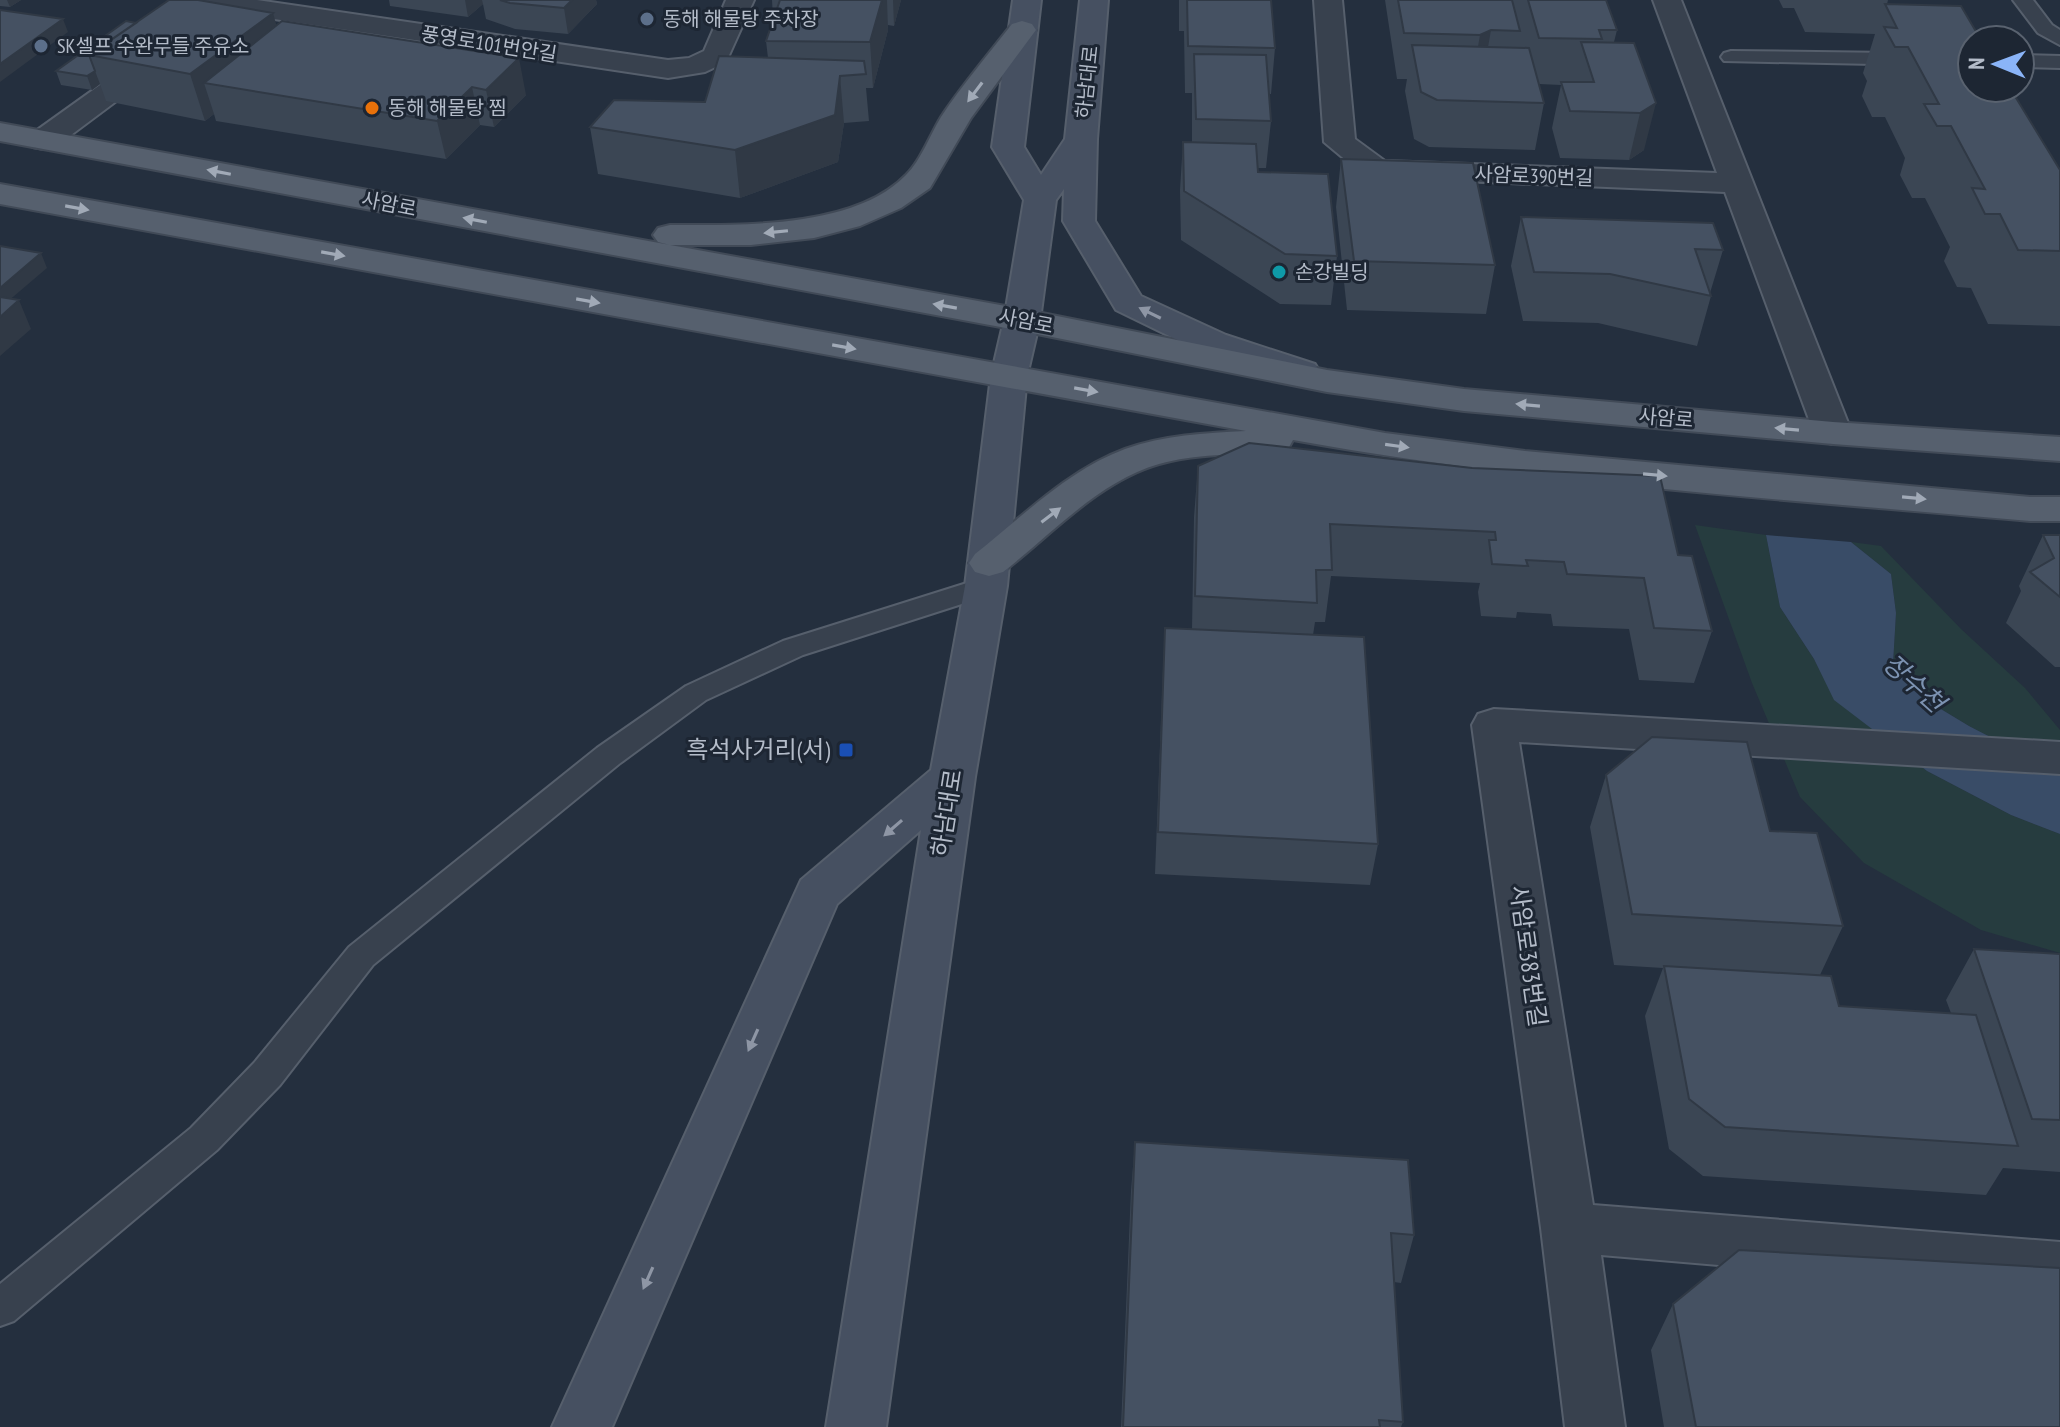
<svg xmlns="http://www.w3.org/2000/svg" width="2060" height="1427" viewBox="0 0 2060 1427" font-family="'PT Sans Narrow','Noto Sans KR',sans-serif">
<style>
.green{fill:#263c3f}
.water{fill:#394c67}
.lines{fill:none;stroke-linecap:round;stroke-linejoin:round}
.lane-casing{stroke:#565f6c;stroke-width:4}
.street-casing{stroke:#565f6c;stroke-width:4}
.secondary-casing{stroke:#565f6c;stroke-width:4}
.primary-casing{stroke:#414a57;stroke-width:4}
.lane{fill:#38414e;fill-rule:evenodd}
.street{fill:#38414e;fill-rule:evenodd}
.secondary{fill:#465061;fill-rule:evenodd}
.primary{fill:#56606e;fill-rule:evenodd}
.wall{fill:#3b4654}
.shaded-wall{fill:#303945}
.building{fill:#455162;stroke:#303945;stroke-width:2}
.oneway{fill:#a1aab7}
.oneway2{fill:#8e96a5}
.service-dot{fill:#5c6f8a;stroke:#1d2633;stroke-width:3}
.food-dot{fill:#e8710a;stroke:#1d2633;stroke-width:3}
.culture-dot{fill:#0f9aa8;stroke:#1d2633;stroke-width:3}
.transit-dot{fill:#1a4fb4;stroke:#1d2633;stroke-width:3}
.labels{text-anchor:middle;stroke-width:6;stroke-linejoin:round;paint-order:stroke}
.far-poi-label{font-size:20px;fill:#b4bcc9;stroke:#1d2633;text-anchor:start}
.far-street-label{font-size:20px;fill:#b4bcc9;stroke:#1d2633}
.poi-label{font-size:24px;fill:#b4bcc9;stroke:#1d2633;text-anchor:end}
.street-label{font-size:24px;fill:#b4bcc9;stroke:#1d2633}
.water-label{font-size:26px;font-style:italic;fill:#7c92b1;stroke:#1d2633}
</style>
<rect width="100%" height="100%" fill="#242f3e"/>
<path class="green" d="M1695,525L1766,535L1780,607L1814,659L1835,700L1927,771L2011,815L2060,834V953L1981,930L1864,863L1800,797L1752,683Z
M1851,542L1881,546L1961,629L2025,688L2060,730V773L1969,726L1921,697L1893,664L1896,613L1891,574Z"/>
<path class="water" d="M1766,535L1851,542L1891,574L1896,613L1893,664L1921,697L1969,726L2060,773V834L2011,815L1927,771L1834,700L1814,659L1780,607Z"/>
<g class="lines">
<defs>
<path id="lane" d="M2013,0H2033L2052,25L2060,30V45L2038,33Z
M1731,51L1972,54V66L1724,61L1721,57L1724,53Z
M2020,55L2060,56V68L2020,67Z
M986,577L996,579L1000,586L996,593L803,655L706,700L619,764L373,965L280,1085L217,1150L14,1321L0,1326V1284L191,1128L254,1063L349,947L597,748L686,686L783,641Z"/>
<path id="street" d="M186,0H257L668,60L689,58L704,51L726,0H754L726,62L705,72L668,78L200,8L190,6Z
M1314,0H1342L1355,139L1385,161L1717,173L1653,0H1681L1852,433L1846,441L1833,444L1820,441L1814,433L1725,192L1366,177L1324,142Z
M152,52L162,55L167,61L162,67L55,147L44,149L33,147L28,140L33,133L142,55Z
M1494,709L2060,742V774L1519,742L1593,1205L2060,1242V1294L1601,1255L1625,1427H1565L1541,1228L1472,725L1478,714Z"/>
<path id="secondary" d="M1013,0H1041L1024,147L1041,175L1065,139L1080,0H1108L1097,139L1095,221L1141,296L1226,335L1315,364L1320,372L1315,380L1302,383L1289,380L1200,351L1116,310L1063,221L1064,189L1056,200L1040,320L1027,376L1007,586L975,777L886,1427H826L921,830L837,904L612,1427H552L801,880L931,770L965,586L991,376L1004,320L1024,200L992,147Z"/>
<path id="primary" d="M1022,21L1032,24L1036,30L971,118L930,188L901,208L860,226L814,238L751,245H670L658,242L653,235L658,228L670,225C739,225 854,229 906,175C921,160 930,135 941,117C962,85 988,55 1012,24Z
M0,123L1022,309L1327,370L1464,389L1833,422L2060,437V461L1833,444L1464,411L1327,392L1022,331L0,141Z
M0,184L1385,433L1525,451L2030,497H2060V521H2030C1784,499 1536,484 1293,440L1288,449L1275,453C1237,455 1196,453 1159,464C1099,481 1051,535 1003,572L989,576L975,572L969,563L975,554C1022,517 1068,470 1125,449C1164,435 1205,433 1246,431L0,204Z"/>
</defs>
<use href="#lane" class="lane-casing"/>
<use href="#street" class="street-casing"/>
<use href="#secondary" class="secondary-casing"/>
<use href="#primary" class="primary-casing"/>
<use href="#lane" class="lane"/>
<use href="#street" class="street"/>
<use href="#secondary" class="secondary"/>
<use href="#primary" class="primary"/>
</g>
<path class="wall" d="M0,0H21L10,7L0,6Z
M389,0H596L597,4L568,34L515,29L486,19L483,4L468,17L390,6Z
M772,0H901L894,26L888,25V30L873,88H866L869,121L844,123L838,162L740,198L598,174L590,127L705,102L768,58L766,41L773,19Z
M1179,0H1271L1275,48L1271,94H1269L1271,121L1266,168H1258V172L1337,256L1331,305L1280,304L1181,240L1180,190L1183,142H1192V93H1185L1184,31H1179Z
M1385,0H1606L1617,30L1614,42L1634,43L1644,150L1629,160L1560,158L1552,128L1561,85L1539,84L1544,103L1535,150L1429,147L1414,139L1405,91L1407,79H1397Z
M1779,0H1888L1887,4L2060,170V326L1988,324L1971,288L1957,287L1944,261L1950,247L1925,198H1912L1900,175L1905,158L1885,117H1872L1862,96L1867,81L1863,73L1875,34L1805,32L1794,8H1783Z
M136,23L276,26L526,95L494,127L480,125L446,159L216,121L214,114L205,121L106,101L100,84L92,90L61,85L56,71Z
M1341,159L1495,265L1486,314L1347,310L1336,207Z
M1521,217L1723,250L1710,293L1711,296L1697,346L1598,323L1523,321L1511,266Z
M1198,466L1678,555L1712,631L1694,683L1639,680L1629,629L1553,626L1551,614L1517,612L1516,618L1481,616L1478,592L1480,583L1331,576L1325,622H1315L1313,635L1378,844L1370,885L1155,874L1163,669L1165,628L1192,629L1194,517Z
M2043,535H2060V667H2055L2006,623L2021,591L2019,586Z
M1606,775L1770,831L1843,926L1820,975L1839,1006L1951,1013L1946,1000L1974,949L2060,954V1172L2003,1168L1986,1195L1703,1176L1669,1149L1645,1016L1663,968L1614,965L1590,827Z
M1135,1142L1414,1235L1401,1283L1394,1282L1403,1422L1401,1427H1121L1131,1191Z
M1673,1304L2060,1427H1664L1651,1350Z"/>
<path class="shaded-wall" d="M7,0H21L10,7Z
M465,0H482L483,4L468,17Z
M572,0H596L597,4L568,34L564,8Z
M882,0H887L888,30L873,88L870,42Z
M893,0H901L894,26Z
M273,13L286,59L204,83L214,114L205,121L190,74Z
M63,19L68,32L0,82V64Z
M1491,30L1483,76L1472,81L1480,35Z
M519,58L526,95L494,127L486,90Z
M95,71L100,84L92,90L87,76Z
M840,76L844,123L838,162L740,198L735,150Z
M472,87L480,125L446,159L437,121Z
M1656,103L1644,150L1629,160L1640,113Z
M41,253L47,268L0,308V288Z
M19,300L31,329L0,356V317Z"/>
<path class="building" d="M169,0H198L273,13L190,74L89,55Z
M500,0H572L564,8L510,3Z
M780,0H882L870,42L766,41Z
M1187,0H1271L1275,48L1188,46Z
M1398,0H1512L1520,31L1491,30L1480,35L1404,33Z
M1528,0H1606L1617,30H1599L1602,39L1539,38Z
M1885,4L1961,6L1981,40H1972V88H2010L2060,170V251L2018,250L2000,214H1985L1972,188L1985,189L1951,126H1937L1924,104H1939L1908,47H1895L1884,27L1897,28Z
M0,10L63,19L0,64Z
M126,21L136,23L89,55L95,71L87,76L56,71Z
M282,21L519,58L486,90L472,87L437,121L204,83Z
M1581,42L1634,43L1656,103L1640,113L1570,111L1561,82H1594Z
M1412,45L1529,48L1544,103L1437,100L1421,92Z
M1194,54L1266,55L1271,121L1196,119Z
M719,56L864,61L866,74L840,76L835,115L735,150L590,127L614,100L705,102Z
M1183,142L1256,144L1258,172L1328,174L1337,256L1285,254L1184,191Z
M1341,159L1473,163L1495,265L1354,261Z
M1521,217L1713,223L1723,250L1695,249L1711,296L1610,274L1534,272Z
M0,246L41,253L0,288Z
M0,297L19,300L0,317Z
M1249,443L1472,468L1660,476L1678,555L1692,556L1712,631L1654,628L1644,578L1567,574L1564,562L1526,560L1528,566L1492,564L1489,540H1496L1495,532L1330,524L1332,570H1316L1317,603L1195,596L1198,466Z
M2043,535H2060V597L2030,572L2054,558Z
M1165,628L1364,637L1378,844L1158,832Z
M1652,737L1747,742L1770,831L1817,833L1843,926L1632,914L1606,775Z
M1974,949L2060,954V1120L2032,1119Z
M1664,966L1831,976L1839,1006L1976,1015L2018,1146L1725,1127L1689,1099Z
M1135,1142L1408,1160L1414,1235L1391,1233L1403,1422L1379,1420L1380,1427H1123Z
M1739,1250L2060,1268V1427H1696L1673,1304Z"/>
<defs><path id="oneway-solid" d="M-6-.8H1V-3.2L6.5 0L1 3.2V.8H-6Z" transform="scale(2)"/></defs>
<g class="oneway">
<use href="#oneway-solid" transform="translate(975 92) rotate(127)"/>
<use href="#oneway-solid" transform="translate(219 172) rotate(-169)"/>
<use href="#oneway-solid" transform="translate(77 208) rotate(10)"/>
<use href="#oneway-solid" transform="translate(475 220) rotate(-169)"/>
<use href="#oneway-solid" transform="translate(776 232) rotate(174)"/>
<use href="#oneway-solid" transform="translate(333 254) rotate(10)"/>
<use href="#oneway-solid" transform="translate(588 301) rotate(10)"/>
<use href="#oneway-solid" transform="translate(945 306) rotate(-170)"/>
<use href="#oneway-solid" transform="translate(844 347) rotate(10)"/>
<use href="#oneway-solid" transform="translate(1086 390) rotate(10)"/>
<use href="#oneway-solid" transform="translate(1528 405) rotate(-175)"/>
<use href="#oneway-solid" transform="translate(1787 429) rotate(-175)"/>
<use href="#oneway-solid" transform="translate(1397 446) rotate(8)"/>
<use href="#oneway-solid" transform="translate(1655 475) rotate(5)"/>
<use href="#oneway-solid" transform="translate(1914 498) rotate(5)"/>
<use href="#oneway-solid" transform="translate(1051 515) rotate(-37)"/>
</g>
<g class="oneway2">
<use href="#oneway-solid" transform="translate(1150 313) rotate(-154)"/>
<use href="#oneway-solid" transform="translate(893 828) rotate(139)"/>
<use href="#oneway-solid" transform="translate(753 1040) rotate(114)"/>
<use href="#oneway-solid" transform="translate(648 1278) rotate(114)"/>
</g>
<g class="service-dot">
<circle cx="647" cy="19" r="8"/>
<circle cx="41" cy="46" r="8"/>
</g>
<circle class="food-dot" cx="372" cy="108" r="8"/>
<circle class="culture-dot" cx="1279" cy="272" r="8"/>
<rect class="transit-dot" x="838" y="742" width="16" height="16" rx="4"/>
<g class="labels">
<g class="far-poi-label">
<text x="663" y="26">동해 해물탕 주차장</text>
<text x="57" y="53">SK셀프 수완무들 주유소</text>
<text x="388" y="115">동해 해물탕 찜</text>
<text x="1295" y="279">손강빌딩</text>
</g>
<g class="far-street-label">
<text transform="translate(489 44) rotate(9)" y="7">풍영로101번안길</text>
<text transform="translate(1087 82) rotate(-84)" y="7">하남대로</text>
<text transform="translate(1534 176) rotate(2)" y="7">사암로390번길</text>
<text transform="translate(389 204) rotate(11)" y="7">사암로</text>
<text transform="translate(1026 321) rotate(11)" y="7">사암로</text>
<text transform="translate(1666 418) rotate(5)" y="7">사암로</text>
</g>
<g class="poi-label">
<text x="830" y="758">흑석사거리(서)</text>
</g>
<g class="street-label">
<text transform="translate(947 813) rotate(-81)" y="8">하남대로</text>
<text transform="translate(1528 956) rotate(82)" y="8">사암로383번길</text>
</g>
<g class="water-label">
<text transform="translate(1914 683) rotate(42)" y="9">장수천</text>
</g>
</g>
<g transform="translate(1996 64) rotate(271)"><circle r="38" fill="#1d2633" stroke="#59626f" stroke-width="2"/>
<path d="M0-6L14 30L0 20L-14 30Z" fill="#8ab4f8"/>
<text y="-12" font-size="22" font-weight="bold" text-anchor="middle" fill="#b4bcc9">N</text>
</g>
</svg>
